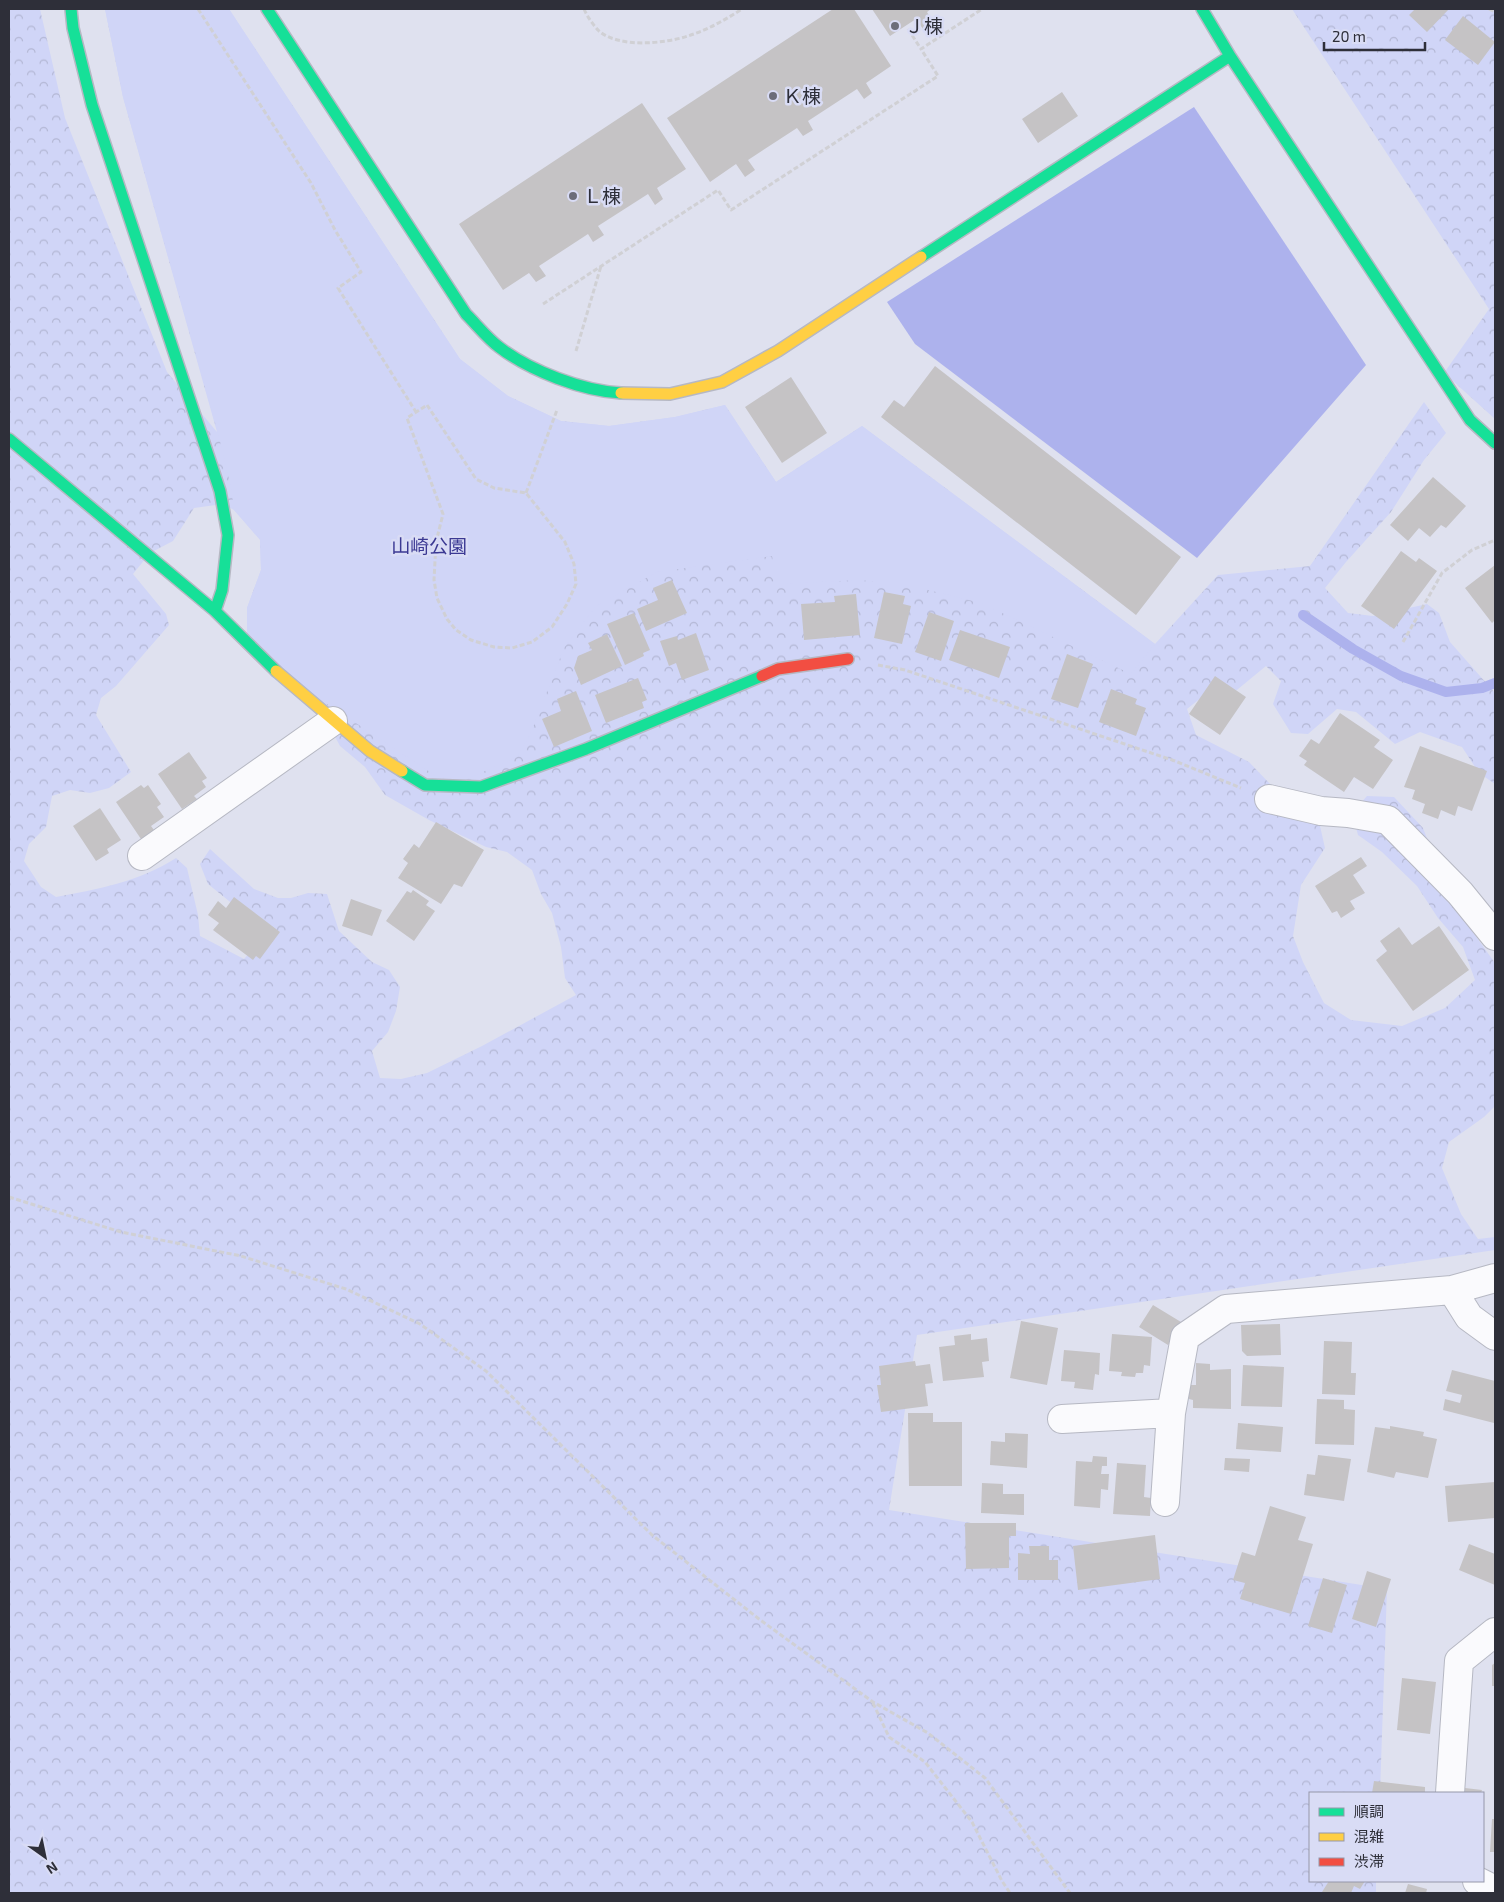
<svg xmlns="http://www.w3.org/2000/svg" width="1504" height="1902" viewBox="0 0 1504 1902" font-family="'Exo 2','Noto Sans JP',sans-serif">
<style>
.forest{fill:url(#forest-crowns);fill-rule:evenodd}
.green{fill:#d0d5f7}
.water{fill:#adb2ed}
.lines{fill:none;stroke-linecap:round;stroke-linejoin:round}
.stream{stroke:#adb2ed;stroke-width:10}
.building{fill:#c5c3c5}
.street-casing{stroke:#b6b8c3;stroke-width:30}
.fast-casing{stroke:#b6b8c3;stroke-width:14}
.slow-casing{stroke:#b6b8c3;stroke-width:14}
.jam-casing{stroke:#b6b8c3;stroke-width:14}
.path{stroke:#d0d0d4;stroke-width:3;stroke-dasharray:5 2.5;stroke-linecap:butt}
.street{stroke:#fafafd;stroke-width:28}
.fast{stroke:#16e098;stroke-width:11}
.slow{stroke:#ffcf43;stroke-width:11}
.jam{stroke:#f24e42;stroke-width:11}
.poi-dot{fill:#6c6d79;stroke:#d9dcf5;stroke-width:2}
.labels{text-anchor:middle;stroke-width:5;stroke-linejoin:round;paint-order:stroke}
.poi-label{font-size:19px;fill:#2e2f39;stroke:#d9dcf5;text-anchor:start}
.park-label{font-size:19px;fill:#3b3993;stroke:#d9dcf5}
</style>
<defs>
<pattern id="forest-crowns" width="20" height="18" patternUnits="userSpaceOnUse" patternTransform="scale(1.25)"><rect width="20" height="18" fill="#d0d5f7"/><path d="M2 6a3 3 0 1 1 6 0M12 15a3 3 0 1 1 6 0" fill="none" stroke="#b3b7d4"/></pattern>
</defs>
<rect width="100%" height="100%" fill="#dfe1ef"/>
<path class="forest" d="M9,9H40L65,118L167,372L217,432L123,97L105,9H229L460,359L508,396L561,421L609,426L675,417L725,405L776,482L862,426L1155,644L1218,575L1310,566L1424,402L1446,433L1424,460L1391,512L1346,562L1325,588L1348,613L1373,616L1427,604L1439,613L1450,642L1495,693V784L1479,773L1462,747L1420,732L1395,744L1356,712L1337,709L1308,734L1291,733L1273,704L1281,681L1266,666L1232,694L1207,693L1187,709L1196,735L1249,762L1291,806L1320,826L1325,848L1301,885L1293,936L1303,962L1324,1003L1351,1020L1402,1026L1445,1008L1475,980L1463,947L1438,918L1417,886L1382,852L1358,835L1352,813L1367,796L1394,797L1423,828L1452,903L1495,963V1106L1484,1117L1449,1142L1442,1168L1461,1214L1478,1239L1495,1237V1250L917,1335L889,1510L1387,1589L1380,1793H1310V1881H1376V1893H9ZM223,504L234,510L260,540L261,570L247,608L333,733L340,746L365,767L385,795L429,820L486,847L507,852L532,870L541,894L552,913L561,947L565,978L576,995L482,1046L427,1073L401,1079L380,1078L372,1051L388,1032L396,1011L400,987L389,970L372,962L339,931L327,894L308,893L291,898H278L254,889L210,849L200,864L208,884L245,914L261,940L244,959L200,936L198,915L187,868L176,858C139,882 98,889 56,897L41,887L24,861L29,844L46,827L52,796L70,790L90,793L109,788L131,772L96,715L101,698L116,686L169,625L166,614L133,574L150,553L173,541L194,508Z
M1292,9H1495V419L1444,373L1489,309Z"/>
<path class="green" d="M105,9H229L460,359L508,396L561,421L609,426L675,417L725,405L776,482L862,426L1155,644L1131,674L981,603L924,589L861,580L778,584L772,556L657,572L596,606L564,648L530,735L517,757L462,781L436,776L309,692L247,639V608L261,570L260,539L234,510L231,487L218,433L123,97Z"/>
<path class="water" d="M1194,107L1366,365L1197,558L915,344L887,302Z"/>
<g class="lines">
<path class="stream" d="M1303,615L1353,649L1401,676L1446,692L1482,688L1495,683"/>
</g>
<path class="building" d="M833,9H854L891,66L866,83L872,93L864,99L857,89L808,121L813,130L803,136L797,128L748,160L755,170L745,177L736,164L710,182L667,118Z
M872,9H931L927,12L933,22L923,29L916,19L890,36Z
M1415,9H1449L1427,32L1409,15Z
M1463,16L1495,42L1478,65L1445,40Z
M1062,92L1078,116L1038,143L1022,119Z
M642,103L686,169L657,188L663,199L655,205L648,194L598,226L604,235L593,242L588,234L539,266L546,276L536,282L529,273L503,290L459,224Z
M935,366L1181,557L1136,615L881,417L894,400L904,407Z
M791,377L827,433L782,463L745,407Z
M1433,477L1466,506L1446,528L1441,525L1430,537L1419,528L1408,541L1390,525Z
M1401,551L1416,562L1419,558L1437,571L1394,629L1361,606Z
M1495,565V620L1492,623L1465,588Z
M672,580L687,613L646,631L637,609L658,600L653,588Z
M884,592L905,596L903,604L911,606L902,644L874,638Z
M856,594L860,635L804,640L801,604L835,602L834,596Z
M929,612L954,621L941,661L915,652Z
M634,613L650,650L643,653L644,656L625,665L607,624Z
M960,630L1010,647L999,678L949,660Z
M696,633L709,670L682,680L676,663L669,666L660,641L677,636L678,640Z
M607,634L622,666L581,685L574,668L578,656L592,650L588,643Z
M1067,654L1093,664L1078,708L1051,699Z
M1215,676L1246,697L1220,735L1189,714Z
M638,678L647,700L642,702L644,708L606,723L595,695Z
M1111,689L1137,699L1135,704L1146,708L1136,736L1099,722Z
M576,691L592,731L554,747L542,719L561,711L557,699Z
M1340,713L1380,740L1374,747L1393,760L1373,789L1354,777L1344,792L1304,765L1307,761L1299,756L1311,739L1319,744Z
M1420,746L1487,771L1472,811L1458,806L1455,816L1441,810L1438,819L1422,813L1425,804L1412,799L1415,790L1404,787Z
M189,752L207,778L202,781L206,787L194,796L197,799L182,809L158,774Z
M141,785L144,788L148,785L161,804L157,807L164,817L151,826L154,830L141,839L116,802Z
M100,808L121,840L107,849L109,853L96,861L73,826Z
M436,822L484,850L462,887L454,884L441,904L398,878L408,863L403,859L414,844L419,848Z
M1361,857L1367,866L1353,875L1365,893L1350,901L1355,909L1341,918L1337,911L1332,913L1315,886Z
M413,890L429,901L426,905L435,911L414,941L386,921L407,891L411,893Z
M234,897L280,932L260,959L256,956L253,960L213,930L219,923L208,915L218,901L226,908Z
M351,899L382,910L372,936L342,926Z
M1439,926L1469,970L1413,1011L1376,960L1387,951L1380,941L1399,927L1412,945Z
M1153,1305L1181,1322L1168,1345L1139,1327Z
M1021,1321L1058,1328L1047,1385L1010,1378Z
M1280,1324L1281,1355L1247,1356L1242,1351L1241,1325Z
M971,1334V1340L987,1338L989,1361L982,1362L984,1377L943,1381L939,1347L955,1345L954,1336Z
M1112,1334L1152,1337L1150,1366L1144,1365L1143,1373H1136L1135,1377L1121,1376L1122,1372L1109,1371Z
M1324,1341L1352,1342L1351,1373H1356L1355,1395L1322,1394Z
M1064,1350L1100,1353L1099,1375L1095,1374L1093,1390L1074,1388L1075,1382L1061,1381Z
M915,1361L916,1366L930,1364L933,1383L925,1384L928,1406L881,1412L877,1385H881L879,1366Z
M1196,1363L1210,1364V1370L1231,1369V1409L1193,1408V1400L1189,1399V1385H1196Z
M1243,1365L1284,1367L1282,1407L1241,1406Z
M1452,1370L1495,1381L1494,1423L1443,1410L1445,1399L1460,1403L1462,1395L1446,1391Z
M1317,1399L1344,1400V1409L1355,1410L1354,1445L1315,1444Z
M908,1413H933V1422H962V1486H909Z
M1238,1423L1283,1427L1281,1452L1236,1449Z
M1390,1426L1424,1432L1423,1436L1437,1439L1428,1478L1396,1472L1394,1478L1367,1472L1375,1427L1390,1429Z
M1005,1433L1028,1434L1027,1468L990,1465L991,1441L1005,1442Z
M1318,1455L1351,1459L1344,1501L1304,1495L1307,1474L1315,1475Z
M1093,1456L1107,1457V1466H1102L1101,1474H1109L1108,1490L1101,1489L1100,1508L1074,1506L1076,1461L1092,1462Z
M1225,1458L1250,1459L1249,1472L1224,1470Z
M1117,1463L1146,1465L1144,1497L1151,1498L1150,1516L1113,1514Z
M1495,1482V1518L1448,1522L1445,1486Z
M982,1483L1003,1484V1494H1024V1515L981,1513Z
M1270,1506L1306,1517L1298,1540L1313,1544L1291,1614L1240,1599L1245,1583L1233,1580L1242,1552L1255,1556Z
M965,1523H1016V1536H1009V1568L966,1569Z
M1155,1535L1160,1579L1078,1590L1073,1546Z
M1469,1544L1495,1554V1585L1459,1570Z
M1029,1546H1049V1560H1058V1580H1018V1553L1030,1554Z
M1367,1571L1391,1579L1376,1627L1352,1619Z
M1323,1578L1347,1585L1332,1633L1308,1626Z
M1495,1663V1686H1492V1665Z
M1402,1678L1436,1682L1430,1734L1397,1730Z
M1374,1781L1425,1787V1793H1372Z
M1465,1788L1482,1790L1481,1793H1465Z
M1492,1819H1495V1852H1490Z
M1329,1881H1365L1360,1889L1354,1886L1351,1893H1324L1322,1892Z
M1408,1884L1427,1889L1426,1893H1405Z"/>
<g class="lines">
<defs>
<path id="street" d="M1269,799L1321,811L1348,813L1388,820L1460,893L1495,936
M142,856L333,721
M1452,1290L1469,1317L1495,1336
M1062,1419L1171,1413
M1165,1502L1171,1413L1185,1337L1226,1309L1452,1290L1495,1278
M1450,1793L1459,1661L1495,1632
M1477,1881L1495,1890"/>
<path id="fast" d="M71,9L73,28L92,105L220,491L228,535L222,590L215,611
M267,9L466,314C477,325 487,338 499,347C530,371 583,391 621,393
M1202,9L1230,56L1470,420L1495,443
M921,257L1230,56
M9,439L215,611L276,671
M402,771L425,785L481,787L586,749L762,676"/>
<path id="slow" d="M621,393L670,394L722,382L778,351L921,257
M276,671L370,751L402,771"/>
<path id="jam" d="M762,676L778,669L848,659"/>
</defs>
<use href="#street" class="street-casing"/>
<use href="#fast" class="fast-casing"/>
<use href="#slow" class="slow-casing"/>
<use href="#jam" class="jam-casing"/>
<path class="path" d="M198,9L311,183L335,230L361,272L338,288L416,412
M584,9C587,16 593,25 599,31C619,48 663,44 688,36C707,30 725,20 742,9
M1489,9L1495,12
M908,29L921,49
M543,304L718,190L731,210L938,76L921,49L982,9
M576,351L601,266
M427,405L476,479L494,488L526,493L565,542L574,564L576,584L567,604L552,627L532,642L512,648L494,647L471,640L456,630L447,619L437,598L434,580L436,542L443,514L407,418Z
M526,493L557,410
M1403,642L1442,573L1472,550L1495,540
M878,665L905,670L1175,761L1241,788
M9,1197L121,1232L241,1256L346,1289L420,1324L486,1371L652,1535L759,1619L873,1702L928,1733L985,1778L1070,1893
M873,1703L889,1737L925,1762L972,1822L1002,1881L1010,1893"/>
<use href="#street" class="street"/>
<use href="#fast" class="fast"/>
<use href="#slow" class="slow"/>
<use href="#jam" class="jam"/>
</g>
<g class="poi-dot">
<circle cx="895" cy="26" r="5"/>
<circle cx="773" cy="96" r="5"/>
<circle cx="573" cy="196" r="5"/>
</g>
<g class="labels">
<g class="poi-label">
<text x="905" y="33">Ｊ棟</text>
<text x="783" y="103">Ｋ棟</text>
<text x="583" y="203">Ｌ棟</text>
</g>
<g class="park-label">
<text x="429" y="553">山崎公園</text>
</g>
</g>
<rect width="1504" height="1902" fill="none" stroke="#2e2f39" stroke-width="20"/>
<rect x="1309" y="1792" width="175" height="90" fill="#d9dcf5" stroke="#9597aa"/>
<rect x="1319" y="1808" width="25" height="8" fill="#16e098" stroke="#9597aa"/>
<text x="1354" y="1817" font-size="15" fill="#2e2f39">順調</text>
<rect x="1319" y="1833" width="25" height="8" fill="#ffcf43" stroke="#9597aa"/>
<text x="1354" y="1842" font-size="15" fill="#2e2f39">混雑</text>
<rect x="1319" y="1858" width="25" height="8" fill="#f24e42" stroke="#9597aa"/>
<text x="1354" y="1867" font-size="15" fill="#2e2f39">渋滞</text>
<g transform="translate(45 1857) rotate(147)" stroke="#d9dcf5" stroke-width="4" paint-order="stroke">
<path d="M0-4L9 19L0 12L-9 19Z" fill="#2e2f39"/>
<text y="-8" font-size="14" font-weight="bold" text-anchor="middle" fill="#2e2f39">N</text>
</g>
<path d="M1324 42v8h101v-8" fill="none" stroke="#2e2f39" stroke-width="2.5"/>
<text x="1332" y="42" font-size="15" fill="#2e2f39" stroke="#d9dcf5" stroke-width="4" paint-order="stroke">20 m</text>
</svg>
